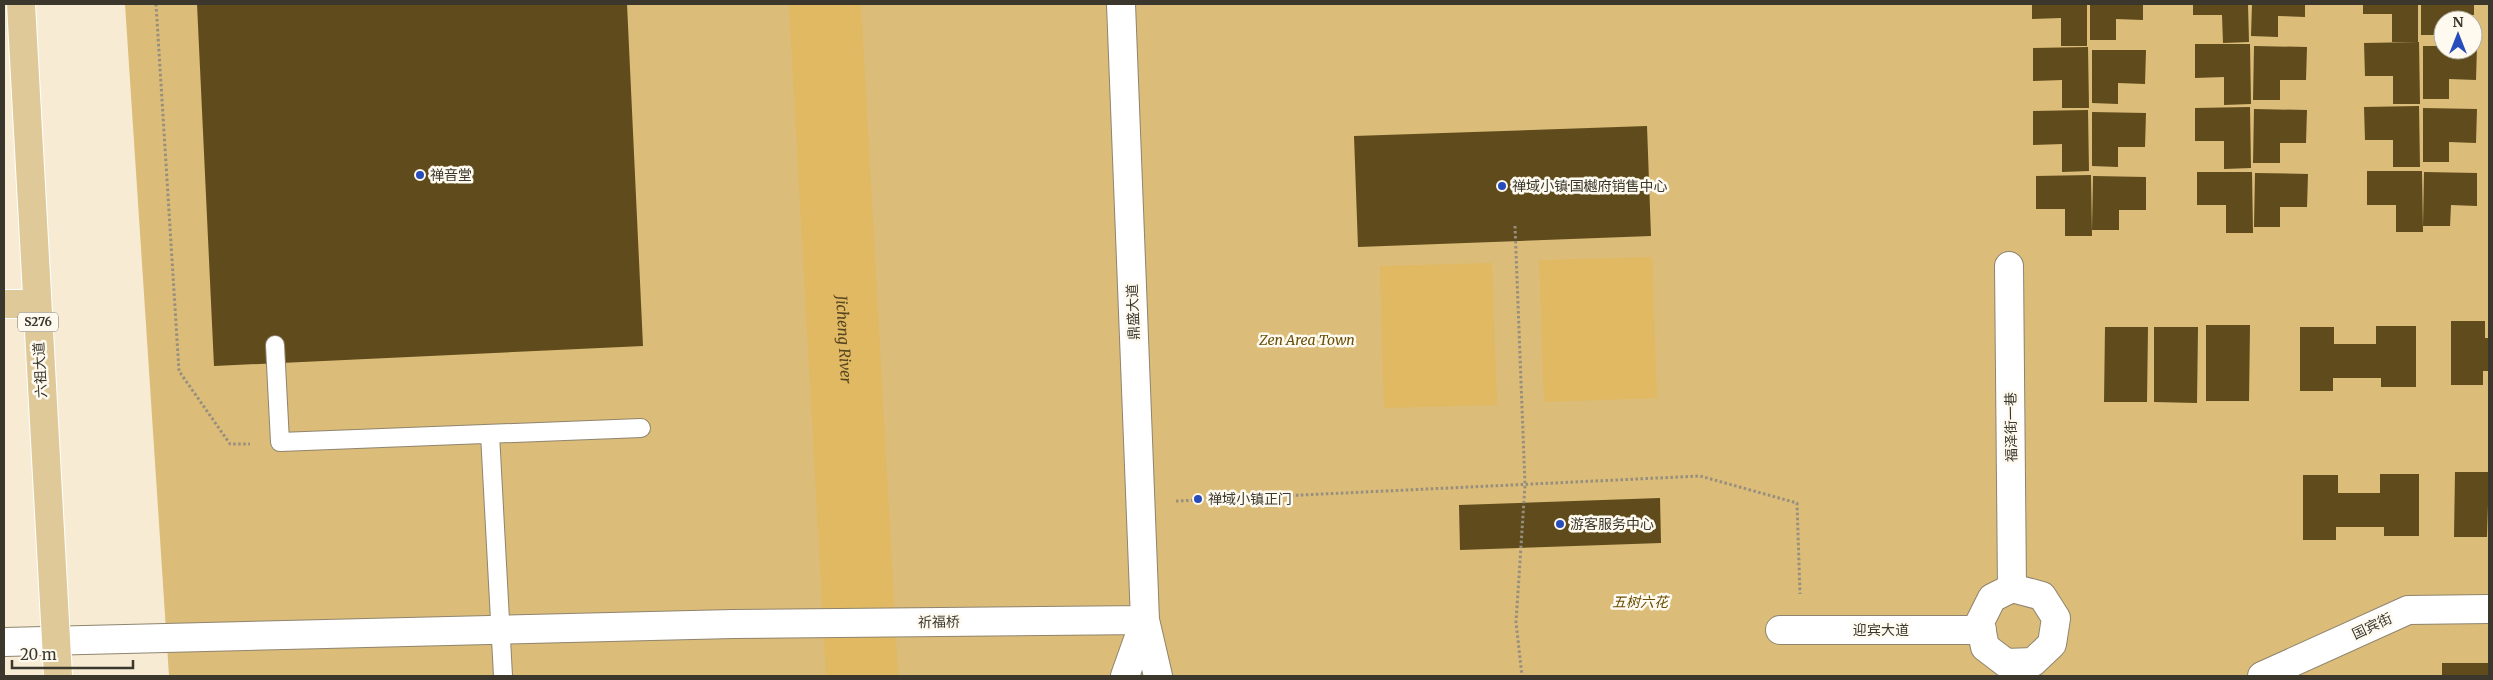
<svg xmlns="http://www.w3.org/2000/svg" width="2493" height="680" viewBox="0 0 2493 680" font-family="Merriweather,'Noto Sans SC',serif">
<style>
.green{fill:#dbbc79;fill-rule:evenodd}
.water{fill:#e0b962}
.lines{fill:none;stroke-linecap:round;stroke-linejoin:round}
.river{stroke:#e0b962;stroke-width:72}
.building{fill:#5f4b1c}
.service-casing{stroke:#8f846e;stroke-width:20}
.minor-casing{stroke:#8f846e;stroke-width:30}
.tertiary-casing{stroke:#8f846e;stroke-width:30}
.primary-casing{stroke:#fff;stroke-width:30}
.path{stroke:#978f7e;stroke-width:3;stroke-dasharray:2.5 2.5;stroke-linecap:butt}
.service{stroke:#fff;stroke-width:18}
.minor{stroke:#fff;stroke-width:28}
.tertiary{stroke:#fff;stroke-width:28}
.primary{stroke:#dfc999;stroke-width:28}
.poi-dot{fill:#274cbb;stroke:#fefaf0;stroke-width:2}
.labels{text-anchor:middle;stroke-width:5;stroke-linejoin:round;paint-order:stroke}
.shield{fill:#fefaf0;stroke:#767268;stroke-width:1}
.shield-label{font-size:12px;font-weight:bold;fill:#3b372d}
.poi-label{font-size:14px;fill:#3b372d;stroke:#fefaf0;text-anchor:start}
.street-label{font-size:14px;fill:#3b372d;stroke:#fefaf0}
.park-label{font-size:14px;font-style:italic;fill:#684e07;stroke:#fefaf0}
.water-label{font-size:15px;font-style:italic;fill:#564520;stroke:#fefaf0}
</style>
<rect width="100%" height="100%" fill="#f7ecd3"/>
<path class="green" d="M125,4H2489V676H169ZM2443,20H2473V50H2443Z"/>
<path class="water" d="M1652,257L1657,398L1544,402L1539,260Z
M1492,263L1497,405L1384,408L1380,266Z"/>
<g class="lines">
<path class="river" id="s1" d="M825,4L862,676"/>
</g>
<path class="building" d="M197,4H627L643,346L214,366Z
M2032,4H2087V46H2061V18L2032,19Z
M2090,4H2143V20L2116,19V40H2090Z
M2193,4H2248L2249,42L2223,43L2222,15H2193Z
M2252,4H2305V17L2278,16V37L2251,36Z
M2363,4H2418V42H2392V14H2363Z
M2421,4H2474V15H2447V20H2443V35H2421Z
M2419,42L2420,104H2393V76H2365L2364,43Z
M2195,44H2250L2251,104L2224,105V77L2195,78Z
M2254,46L2307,47L2306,80H2280V100H2253Z
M2423,46H2443V50H2473V46H2477L2476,80L2449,79V99H2423Z
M2088,47L2089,108H2062V80L2033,81V48Z
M2092,50H2146L2145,84L2118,83V104L2092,103Z
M2419,106L2420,167H2393V140H2365L2364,107Z
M2250,107L2251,168L2224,169V141H2195V108Z
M2423,108L2477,109L2476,143L2449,142V162H2423Z
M2254,109L2307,110L2306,143H2280V163H2253Z
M2088,110L2089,171L2062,172V144L2033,145V111Z
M2092,112L2146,113L2145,147H2118V167L2092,166Z
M1647,126L1651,236L1358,247L1354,136Z
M2367,171H2422L2423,232H2396V205H2367Z
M2197,172H2252L2253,233H2226V205H2197Z
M2424,172L2477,173V206L2451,205L2450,226H2423Z
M2255,173L2308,174L2307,207H2280V227H2254Z
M2091,175L2092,236H2065V209H2036V176Z
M2093,176L2146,177V210H2119V230H2092Z
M2451,321H2485V338H2489V371H2483V385H2451Z
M2206,325H2250L2249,401H2206Z
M2376,326H2416V387H2381V378H2333V391H2300V327H2334V344H2376Z
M2105,327H2148L2147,402H2104Z
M2154,327H2198L2197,403L2154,402Z
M2455,472H2489L2487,537H2454Z
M2380,474H2419V536H2384V527H2336V540H2303V475H2338V493H2380Z
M1660,498L1661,543L1460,550L1459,505Z
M2442,663H2489V676H2442Z"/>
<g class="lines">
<defs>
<path id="service" d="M275,345L280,442L641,428
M490,434L503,676"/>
<path id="minor" d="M2009,266L2012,588
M2012,588L2042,596L2056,618L2052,644L2033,662L2006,663L1985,647L1980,622L1992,598Z
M1780,630H1982
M2262,676L2408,610L2489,609"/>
<path id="tertiary" d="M1121,4L1145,620L1158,676
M4,642L733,624L1145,620
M1125,676L1145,620"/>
<path id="primary" d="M21,4L58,676
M4,304H37"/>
</defs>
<use href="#service" class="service-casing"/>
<use href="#minor" class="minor-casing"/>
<use href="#tertiary" class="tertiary-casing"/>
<use href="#primary" class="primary-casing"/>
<path class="path" d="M156,4L179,371L230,444H250
M1515,226L1525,485L1516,622L1522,676
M1176,501L1700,476L1797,503L1800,594"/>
<use href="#service" class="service"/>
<use href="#minor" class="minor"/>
<use href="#tertiary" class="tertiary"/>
<use href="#primary" class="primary"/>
</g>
<g class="poi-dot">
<circle cx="420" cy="175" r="5"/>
<circle cx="1502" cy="186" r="5"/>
<circle cx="1198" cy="499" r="5"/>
<circle cx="1560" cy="524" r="5"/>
</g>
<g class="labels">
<rect class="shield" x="18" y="312.5" width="40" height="19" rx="4"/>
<g class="shield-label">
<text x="38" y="326">S276</text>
</g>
<g class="poi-label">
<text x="430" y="180">禅音堂</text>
<text x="1512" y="191">禅域小镇·国樾府销售中心</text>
<text x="1208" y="504">禅域小镇正门</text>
<text x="1570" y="529">游客服务中心</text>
</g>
<g class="street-label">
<text transform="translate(1133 312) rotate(-92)" y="5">鼎盛大道</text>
<text transform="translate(40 370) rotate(-93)" y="5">六祖大道</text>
<text transform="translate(2011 427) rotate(-91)" y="5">福泽街一巷</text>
<text transform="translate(939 622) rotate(-1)" y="5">祈福桥</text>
<text transform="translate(2372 626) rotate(-25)" y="5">国宾街</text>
<text x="1881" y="635">迎宾大道</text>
</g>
<g class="park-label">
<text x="1307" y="345">Zen Area Town</text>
<text x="1640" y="607">五树六花</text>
</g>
<g class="water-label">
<text dy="5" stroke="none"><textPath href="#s1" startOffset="336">Jicheng River</textPath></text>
</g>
</g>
<rect width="2493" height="680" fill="none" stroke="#3b372d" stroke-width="10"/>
<g transform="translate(2458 35)"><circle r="24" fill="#fefaf0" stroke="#b0aca2"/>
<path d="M0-4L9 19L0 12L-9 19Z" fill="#274cbb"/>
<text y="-8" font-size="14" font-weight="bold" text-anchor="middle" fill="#3b372d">N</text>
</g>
<path d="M12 660v8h121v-8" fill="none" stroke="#3b372d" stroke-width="2.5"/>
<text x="20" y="660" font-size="15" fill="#3b372d" stroke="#fefaf0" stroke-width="4" paint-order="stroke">20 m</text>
</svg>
